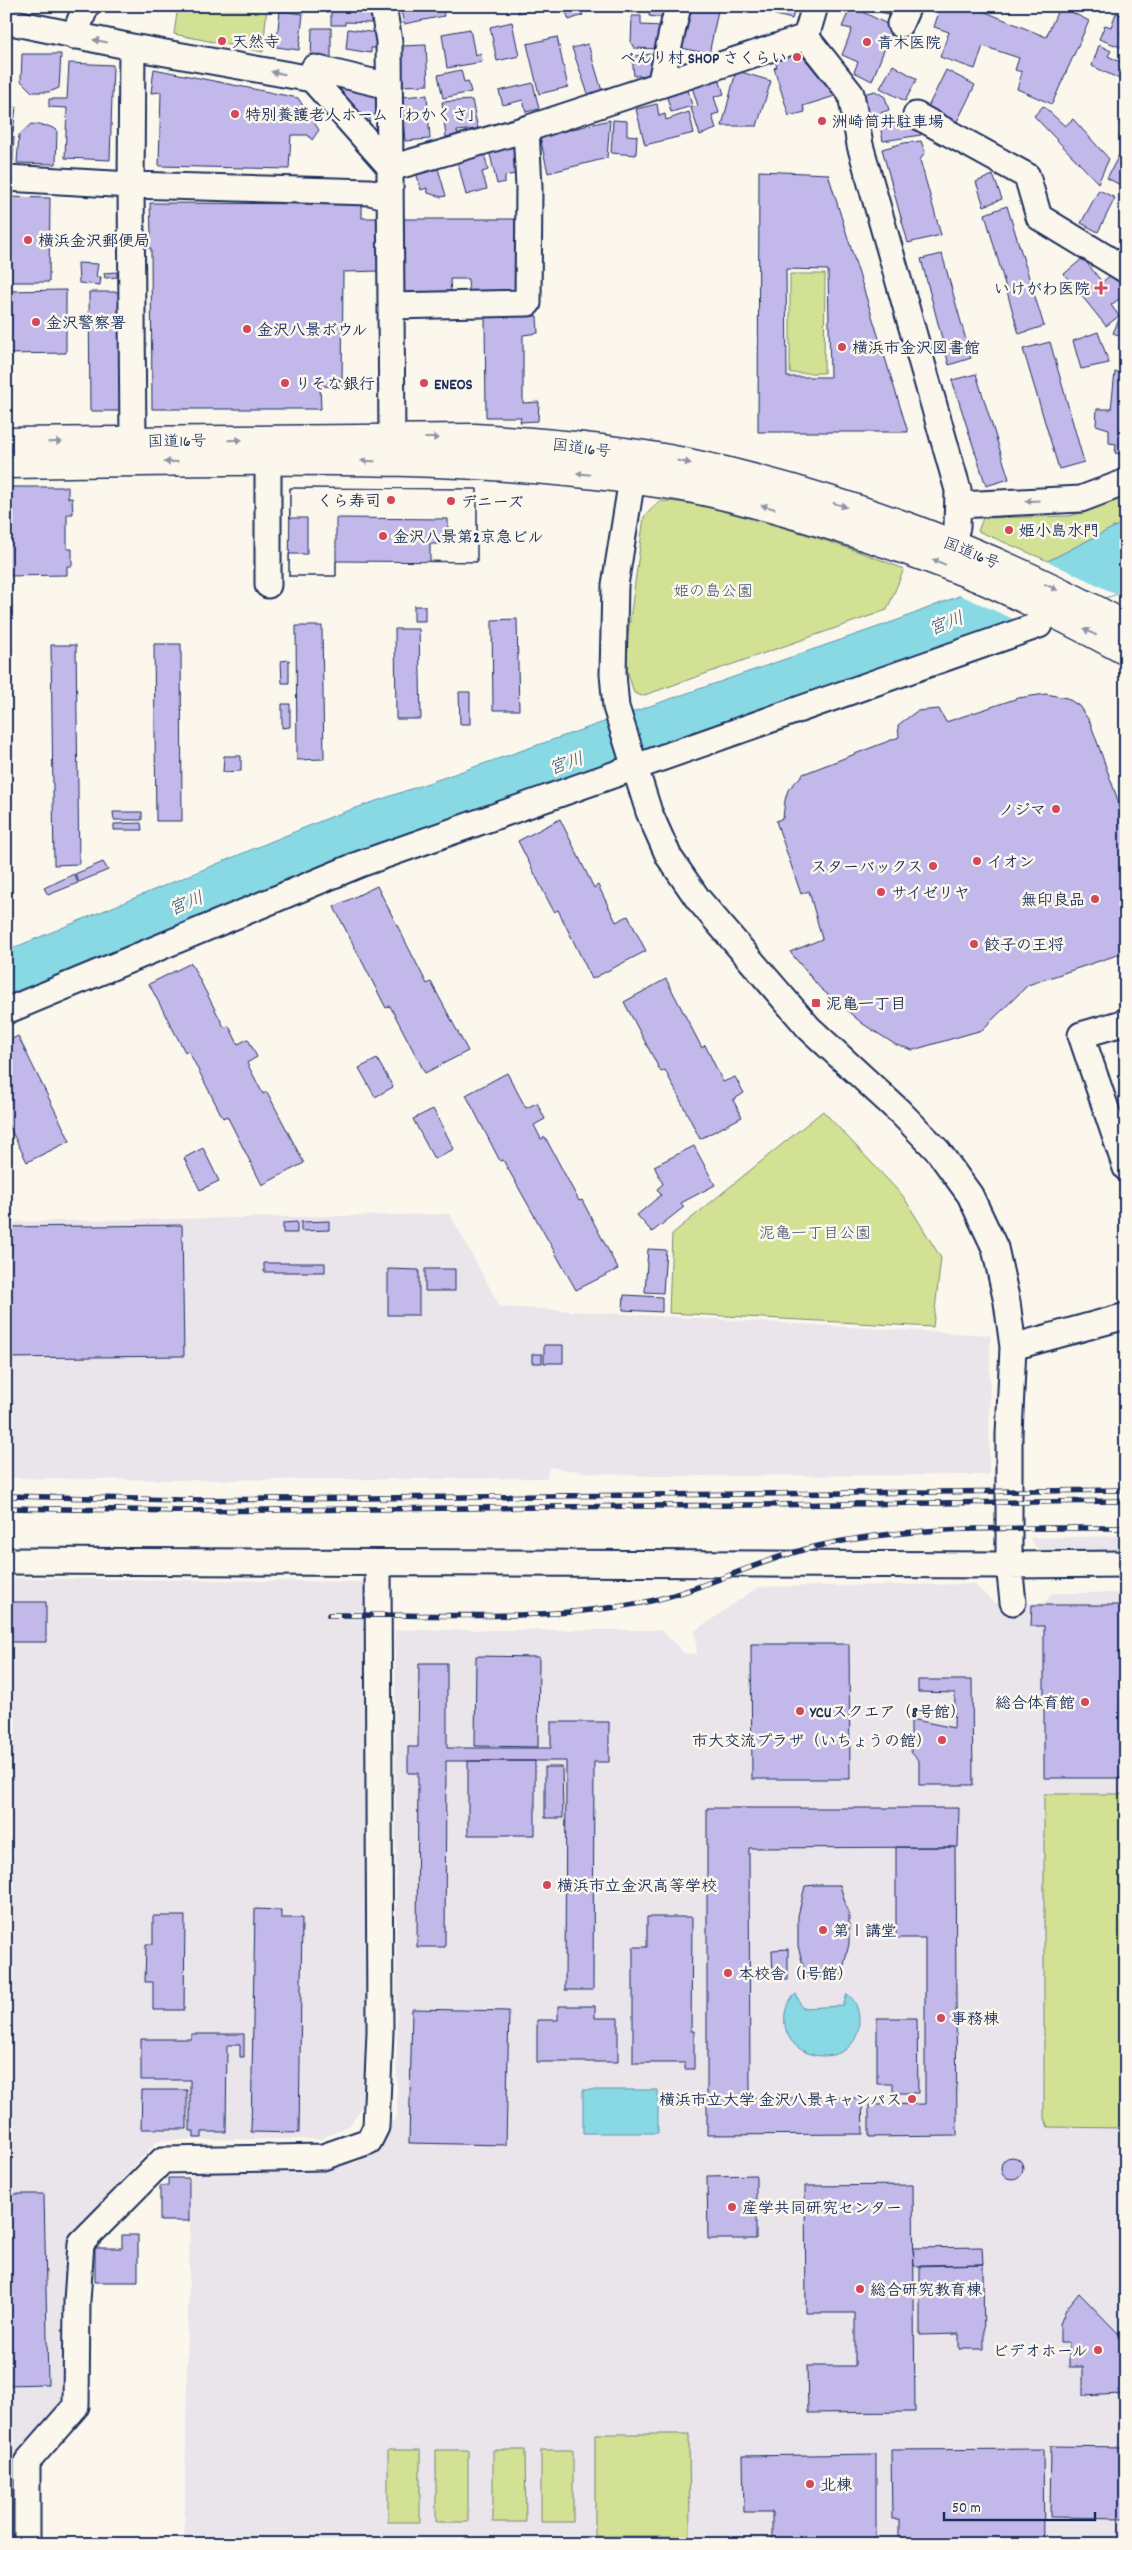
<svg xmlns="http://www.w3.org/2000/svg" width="1132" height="2550" viewBox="0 0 1132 2550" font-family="Dekko,'Klee One',sans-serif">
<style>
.built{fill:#eae4eb}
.green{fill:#d3e194;stroke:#778879}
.water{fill:#89d9e5;stroke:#5d95af}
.pier{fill:#fbf7ec}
.building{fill:#c2b8ea;stroke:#1b2f5e;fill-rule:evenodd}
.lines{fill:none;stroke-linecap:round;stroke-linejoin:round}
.minor-casing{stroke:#1b2f5e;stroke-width:29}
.highway-casing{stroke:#1b2f5e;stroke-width:31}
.minor{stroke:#fbf7ec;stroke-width:25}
.highway{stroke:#fbf7ec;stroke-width:28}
.rail-casing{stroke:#1b2f5e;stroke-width:5.5}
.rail{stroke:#fbf7ec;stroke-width:4;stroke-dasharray:11;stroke-linecap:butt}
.oneway{fill:#8b93a5}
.poi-dot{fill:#d1495b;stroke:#fbf7ec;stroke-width:2}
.labels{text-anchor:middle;stroke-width:5;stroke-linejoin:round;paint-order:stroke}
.poi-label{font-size:16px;font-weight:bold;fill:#1b2f5e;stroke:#fbf7ec;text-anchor:start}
.street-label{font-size:16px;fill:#1b2f5e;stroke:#fbf7ec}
.park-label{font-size:16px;fill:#405369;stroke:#fbf7ec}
.water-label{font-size:18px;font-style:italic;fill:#365a80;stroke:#fbf7ec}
</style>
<rect width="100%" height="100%" fill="#fbf7ec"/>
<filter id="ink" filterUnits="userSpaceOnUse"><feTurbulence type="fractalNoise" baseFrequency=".02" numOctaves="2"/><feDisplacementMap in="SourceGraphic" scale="10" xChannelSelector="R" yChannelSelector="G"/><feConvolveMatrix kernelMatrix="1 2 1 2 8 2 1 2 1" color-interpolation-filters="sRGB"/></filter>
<g filter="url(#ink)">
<path class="built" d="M450,1214L500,1307L990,1335L989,1475L652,1476L592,1473L549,1467L547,1478L183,1480L6,1478V1222Z
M1126,1536V1556L1042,1554L1029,1538Z
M6,1578L368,1582V2098L350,2125L320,2139L158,2140L66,2241L63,2401L15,2461V2544H6Z
M974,1584L994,1603H1044L1053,1593H1126V2544H184L191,2163H357L397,2116L395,1630H661L684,1653L697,1654L695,1631L758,1587Z"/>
<path class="green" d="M178,6H267L263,52L174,34Z
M790,274H825L824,373H790Z
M1126,495V521L1048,561L978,531L983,518L1069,516L1085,512Z
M659,501C688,501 714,509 741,516C797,531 850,547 904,569L887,610L642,696L634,693L627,670V641L644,517Z
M823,1111L903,1196L941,1258L933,1327L669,1313L672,1234Z
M1044,1794H1126V2128L1048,2127L1044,2118Z
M595,2434H689L690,2536H595Z
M388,2450H420V2522H388Z
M436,2450H468V2522H436Z
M493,2450H525L526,2522H493Z
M541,2450H573V2522H541Z"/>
<path class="water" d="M1126,521V583L1117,594L251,897L6,999V951L333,816L898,620L1048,561Z
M796,1994L802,2008L843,2006L847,1994C857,2001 859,2011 859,2024C856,2072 778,2064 785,2013C787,2005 789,1999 796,1994Z
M583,2090H658V2133H583Z"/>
<path class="pier" d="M1045,560L1116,594L1024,624L958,594Z"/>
<path class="building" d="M281,6H306L305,11L281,8Z
M331,6H372L371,23L345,22V25H331Z
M400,6H442L444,16L404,24Z
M517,6H539V8L518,13Z
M564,6H580L583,15L569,20Z
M627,6H647V11L628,12Z
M650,6H663L661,18L649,16Z
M685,6H719L709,54L677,47Z
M757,6H796L792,19L756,10Z
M851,6L893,27L872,81L854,72L858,62L842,55L852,29L842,27Z
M859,6H891L888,14Z
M941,6H971L1046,37L1060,6L1089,21L1052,104L1017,89L1022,72L1015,70L1019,58L983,46L975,69L940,57L949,32L934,27Z
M280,11L303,14L299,50L276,47Z
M1116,13L1126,17L1121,35L1126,37L1123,48L1099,39L1105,25L1111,27Z
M632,16H641V25L662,26L661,49L634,48V45L631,44Z
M512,22L519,56L497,61L490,27Z
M312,28H331V59H311Z
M348,29L377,33L375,48H371V53L346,49Z
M470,29L475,55L481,53L482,62L447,68L442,34Z
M557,37L568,87L539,94L527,44Z
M588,44L602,91L588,94L572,48Z
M426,45L428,85L402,86L401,46Z
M1099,45L1111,51L1108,56L1126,65V82L1092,66Z
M800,53L835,96L803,106L805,112L789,116L774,68L777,67L775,61Z
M22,54H61L59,88L49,92H32L21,81Z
M652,54V57H657L653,75L634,76L632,56Z
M69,63L113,65L110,160L65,158L67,108L49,107V99H67Z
M893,65L917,79L905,101L880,88Z
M154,69L298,98L319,130L312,140L308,135H291L289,169L159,166L161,92L151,93Z
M461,70L464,82L468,81L471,92L443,98L438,75Z
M946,70L975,85L954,128L925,113Z
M741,72L771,81L757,126H722L735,75Z
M320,75L377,89L375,98H380L376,115L371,114L368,130Z
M719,79L724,94L714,97L719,113L712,115L716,129L700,135L691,108L698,106L692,87Z
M533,83L539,109L526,112L523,100L503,105L499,91Z
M688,90L692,106L671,112L667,97Z
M875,91L885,97L889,110L869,117L863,94Z
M427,95L430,139L405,141L401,97Z
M472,100L478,129L457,131L458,136L446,137L442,102Z
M657,104L659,116L665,114L666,120L689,112L694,133L645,145L636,109Z
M1043,106L1065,126L1073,119L1109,159L1098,183L1034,116Z
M6,107H16L13,132H6Z
M909,116L917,122L921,135L883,141L880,125L889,118Z
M1126,116V130L1120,126Z
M610,120L607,158L548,173L540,137Z
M613,120L627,121V135L637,136L636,155L611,153Z
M31,124L48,126L57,130L56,164L17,163L19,135Z
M6,137H14L13,162H6Z
M921,141L925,152L920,160L941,235L908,243L882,149L904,143Z
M517,142L520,173L505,176V182L497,184L489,150Z
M1126,142V188L1107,178Z
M484,152L488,170L482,172L487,189L466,195L457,159Z
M437,165L446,196L441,197L428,193L427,188L421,190L416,172Z
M759,171L828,174L908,432H758ZM786,269L828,270L830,377H787Z
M993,175L1002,199L984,206L976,182Z
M1099,190L1115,198L1098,232L1081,223Z
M6,197L50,198L49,282H6Z
M150,203L362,204V218H381L380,271L343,272L342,387L320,386L321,409H152L151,248H146L145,235L151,234Z
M1007,206L1044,326L1019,334L985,214Z
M403,219H515L516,292L469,293L468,279H450L451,293L403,294Z
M942,254L971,358L949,365L921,259Z
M1083,258L1102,282L1116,271L1126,283V294L1111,305L1119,316L1106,326L1064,274Z
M78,263L98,264L96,277H101L100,285L79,283Z
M117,272V277L105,278L104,273Z
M66,290V353L6,354V291Z
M89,292H119L120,411H90Z
M1126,304V338L1113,333Z
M537,316L538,333L523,335V403L539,402L538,421L520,422L521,417H486L485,317Z
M1098,332L1109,363L1081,369L1073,341Z
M1050,342L1084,462L1059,469L1023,349Z
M1115,372L1125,373L1123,382H1126V455L1115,453L1116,444L1109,443V429L1096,425L1097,409H1111Z
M976,374L1009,479L986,486L952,380Z
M6,487H68V498H72L73,514H67V549H72V566H67V575L6,576Z
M290,488L477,489V562L430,561V544H448V519L336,518V576H289V554H307V518H290Z
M290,488L477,489V562L336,561V576H289Z
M414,606H425V621H414Z
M517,619L519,710H493L492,620Z
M296,626H322L324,759L297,760Z
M395,629H419L421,719H396Z
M154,644H181L182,821H156Z
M51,645H76L79,864L54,865Z
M289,660V683H282L281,661Z
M459,692H470V724H460Z
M1046,694L1067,698L1079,706L1090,722L1126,823V952L1028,985L982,1030L913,1050L896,1045L863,1024L820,988L790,952L822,939L809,891L801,894L776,821L783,818L785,800L788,790L803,774L899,737L898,725L917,711L939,709L946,722L1018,698Z
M282,704H290V727L282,728Z
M224,756H241V771L223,772Z
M113,812H142V820H114Z
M560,819L594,888L598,885L616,922L628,916L646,951L592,979L558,910L554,912L518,841Z
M141,823L142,830H114V824Z
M103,862L108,870L79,882L75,874Z
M74,874L78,883L48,895L44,888Z
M377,886L427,984L431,982L468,1051L425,1073L390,1006L386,1008L334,907Z
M191,963L224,1027L229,1026L238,1044L248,1039L257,1057L247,1063L263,1094L267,1092L304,1163L262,1185L227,1116L223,1118L188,1050L185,1052L149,984Z
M666,979L702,1048L705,1045L723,1082L735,1077L744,1093L733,1100L742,1117L700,1139L665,1070L661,1072L624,1002Z
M18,1036L70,1141L27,1162L6,1120V1042Z
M377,1059L393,1087L375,1097L359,1068Z
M507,1073L526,1108L537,1103L545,1119L534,1125L541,1139L545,1137L579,1201L582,1200L618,1269L576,1290L503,1160L500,1161L466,1095Z
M433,1109L454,1149L434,1159L413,1119Z
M694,1146L715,1185L681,1203L684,1207L652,1232L637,1215L661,1195L657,1189L663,1184L654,1166Z
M203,1148L219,1181L200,1190L184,1158Z
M329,1221V1230L301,1231V1222Z
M297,1222V1233H283V1223Z
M182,1225L184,1356L6,1358V1227Z
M648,1249L666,1250L663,1293L645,1292Z
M264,1263H325V1272H264Z
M388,1269L419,1270V1315H388Z
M425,1269H455V1291H425Z
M624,1295L662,1297V1312L623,1310Z
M544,1345H563V1363H544Z
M532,1354H542V1363H532Z
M6,1602H46V1642H6Z
M1032,1605H1126V1778H1044V1626H1031Z
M751,1644H849L850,1779H752Z
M476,1656L539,1657L538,1747L475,1746Z
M419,1663H447V1748H551V1722H609V1762H594L593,1990H565L566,1761H446L445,1947H417L418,1773H408V1747H418Z
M918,1680H972L973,1785H919V1761L911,1752V1719L954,1728L955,1693L918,1692Z
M468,1761H535V1835H468Z
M545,1767H562L563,1818H545Z
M707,1808H959L958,1847L749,1848L750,2098H862L863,2134L707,2135Z
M896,1847H955L957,2136L869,2137V2105L925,2104V1938H896Z
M816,1885H840L849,1916V1944L841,1977H806L798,1946V1916L805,1886Z
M255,1909L281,1910V1918H302L299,2133L251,2132Z
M153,1916H185L184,2010H153V1982H145L146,1944H153Z
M647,1917H692L691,2031H694V2069H685V2063H633V1947H647Z
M788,1949V1979H773L772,1950Z
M558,2006H595V2018H618V2062H537V2020H558Z
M412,2009L509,2011L506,2145L409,2143Z
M877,2018H917L918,2093H893V2084H877Z
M191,2034H244V2057H240V2045H227L226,2132H202V2138H194V2131H190V2080H141V2039H191Z
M142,2090H187V2129H141Z
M1001 2168a11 11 0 1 1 22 0a11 11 0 1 1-22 0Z
M756,2175V2239H708L707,2176Z
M168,2178H189V2221H160V2186H168Z
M913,2185L915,2412L808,2413L807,2366H855V2313H806L805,2186Z
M6,2194H44L48,2384L6,2385Z
M122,2235H138V2282H95V2248H122Z
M982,2247L983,2264L914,2266L913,2248Z
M983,2264L984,2349H959V2334L920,2335V2265Z
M1079,2293L1118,2333H1126V2357L1121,2358V2394L1083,2396V2367H1069V2343H1060V2324L1066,2309Z
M1051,2446L1126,2447V2518L1050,2517Z
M1043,2449L1044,2544H899V2519H892L891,2450Z
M876,2454V2540L772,2541V2512H744L743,2456Z"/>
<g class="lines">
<defs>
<path id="minor" d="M383,6L389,41L392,438
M6,21L132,47L312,79L391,168
M900,24L908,6
M74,36L86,6
M806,37L851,94L860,145L958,490L957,527L952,543
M806,37L815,6
M132,47L131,185L133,441
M314,68L389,86
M660,85L678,6
M916,115L1027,176L1039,217L1126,270
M391,168L526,129L806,37
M6,178L131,185L370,192L390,197
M391,306L528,303L529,187L526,129
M268,462V585
M959,505L1081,499L1126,482
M6,1011L360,864L1039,625
M1126,1022L1081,1035L1126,1168
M1013,1347L1126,1316
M6,1561L1009,1565V1434L1013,1347L1007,1302L995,1248L970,1195L938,1151L900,1112L809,1028L698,899L669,857L649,812L616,707L613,674L615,585L635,460
M1013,1602L1009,1565L1126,1564
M27,2544V2462L76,2406L77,2301L81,2243L163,2160L323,2157L369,2141L376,2127L380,2032L378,1563"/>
<path id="highway" d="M6,442L474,438C544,442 615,448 684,462C833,493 992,552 1126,626
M6,464C229,462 455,450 677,486C720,493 763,506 806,518C866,536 928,556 986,581C1033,602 1080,626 1126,651"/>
</defs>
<use href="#minor" class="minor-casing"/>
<use href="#highway" class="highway-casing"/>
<use href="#minor" class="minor"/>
<use href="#highway" class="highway"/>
<defs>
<path id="rail" d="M6,1496L182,1500L1126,1490
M6,1508L182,1511L1126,1501
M329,1615C428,1614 531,1621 629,1605C692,1596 749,1563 810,1548C912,1523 1022,1529 1126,1528"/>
</defs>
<use href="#rail" class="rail-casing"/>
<use href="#rail" class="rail"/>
</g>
<defs><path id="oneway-solid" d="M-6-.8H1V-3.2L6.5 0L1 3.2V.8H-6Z" transform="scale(1.25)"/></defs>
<g class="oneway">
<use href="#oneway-solid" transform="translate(100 41) rotate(-169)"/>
<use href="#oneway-solid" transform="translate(278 73) rotate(-170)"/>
<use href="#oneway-solid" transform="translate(432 438)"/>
<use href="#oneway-solid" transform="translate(235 440) rotate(-1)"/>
<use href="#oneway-solid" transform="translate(55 442) rotate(-1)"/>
<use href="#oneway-solid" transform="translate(368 461) rotate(-178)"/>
<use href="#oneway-solid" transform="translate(171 462) rotate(179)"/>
<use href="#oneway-solid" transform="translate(684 462) rotate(12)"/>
<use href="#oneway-solid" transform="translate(583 474) rotate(-174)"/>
<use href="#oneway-solid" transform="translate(1032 501) rotate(177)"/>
<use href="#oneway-solid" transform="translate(840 505) rotate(17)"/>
<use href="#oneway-solid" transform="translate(768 507) rotate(-164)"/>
<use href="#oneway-solid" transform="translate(939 562) rotate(-158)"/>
<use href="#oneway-solid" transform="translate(1051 587) rotate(25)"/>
<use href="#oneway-solid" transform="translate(1090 632) rotate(-152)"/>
</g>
</g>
<g class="poi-dot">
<circle cx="222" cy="41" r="5"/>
<circle cx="867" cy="42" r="5"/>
<circle cx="797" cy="57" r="5"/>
<circle cx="235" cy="114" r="5"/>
<circle cx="822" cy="121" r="5"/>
<circle cx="28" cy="240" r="5"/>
<path d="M1098.5 280.5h5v5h5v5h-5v5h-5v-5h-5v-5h5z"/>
<circle cx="36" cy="322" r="5"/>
<circle cx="247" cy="329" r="5"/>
<circle cx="842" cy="347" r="5"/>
<circle cx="285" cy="383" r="5"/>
<circle cx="424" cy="383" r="5"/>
<circle cx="391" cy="500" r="5"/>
<circle cx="451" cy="501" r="5"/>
<circle cx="1009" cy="530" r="5"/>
<circle cx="383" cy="536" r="5"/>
<circle cx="1056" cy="809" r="5"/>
<circle cx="977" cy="861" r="5"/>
<circle cx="933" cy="866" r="5"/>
<circle cx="881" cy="892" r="5"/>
<circle cx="1095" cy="899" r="5"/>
<circle cx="974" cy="944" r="5"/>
<rect x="811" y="998" width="10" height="10" rx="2.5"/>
<circle cx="1085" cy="1702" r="5"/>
<circle cx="800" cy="1711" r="5"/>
<circle cx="942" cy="1740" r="5"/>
<circle cx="547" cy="1885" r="5"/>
<circle cx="823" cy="1930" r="5"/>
<circle cx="728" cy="1973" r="5"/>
<circle cx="941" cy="2018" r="5"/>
<circle cx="912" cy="2099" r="5"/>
<circle cx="732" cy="2207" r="5"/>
<circle cx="860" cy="2289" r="5"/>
<circle cx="1098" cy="2350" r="5"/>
<circle cx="810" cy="2484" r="5"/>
</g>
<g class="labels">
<g class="poi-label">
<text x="232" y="47">天然寺</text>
<text x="877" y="48">青木医院</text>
<text x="787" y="63" text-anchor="end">べんり村 SHOP さくらい</text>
<text x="245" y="120">特別養護老人ホーム「わかくさ」</text>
<text x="832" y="127">洲崎筒井駐車場</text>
<text x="38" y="246">横浜金沢郵便局</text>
<text x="1090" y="294" text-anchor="end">いけがわ医院</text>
<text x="46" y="328">金沢警察署</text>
<text x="257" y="335">金沢八景ボウル</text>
<text x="852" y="353">横浜市金沢図書館</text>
<text x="295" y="389">りそな銀行</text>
<text x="434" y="389">ENEOS</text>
<text x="381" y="506" text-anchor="end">くら寿司</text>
<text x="461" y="507">デニーズ</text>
<text x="1019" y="536">姫小島水門</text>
<text x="393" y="542">金沢八景第2京急ビル</text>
<text x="1046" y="815" text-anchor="end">ノジマ</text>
<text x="987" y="867">イオン</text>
<text x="923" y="872" text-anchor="end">スターバックス</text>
<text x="891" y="898">サイゼリヤ</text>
<text x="1085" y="905" text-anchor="end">無印良品</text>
<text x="984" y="950">餃子の王将</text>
<text x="826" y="1009">泥亀一丁目</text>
<text x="1075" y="1708" text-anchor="end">総合体育館</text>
<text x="810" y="1717">YCUスクエア（8号館）</text>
<text x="932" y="1746" text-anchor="end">市大交流プラザ（いちょうの館）</text>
<text x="557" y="1891">横浜市立金沢高等学校</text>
<text x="833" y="1936">第Ⅰ講堂</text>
<text x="738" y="1979">本校舎（1号館）</text>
<text x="951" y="2024">事務棟</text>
<text x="902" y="2105" text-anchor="end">横浜市立大学 金沢八景キャンパス</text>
<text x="742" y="2213">産学共同研究センター</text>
<text x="870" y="2295">総合研究教育棟</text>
<text x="1088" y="2356" text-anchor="end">ビデオホール</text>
<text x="820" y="2490">北棟</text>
</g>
<g class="street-label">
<text transform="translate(177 440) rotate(-1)" y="6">国道16号</text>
<text transform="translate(582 447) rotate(7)" y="6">国道16号</text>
<text transform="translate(972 552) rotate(22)" y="6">国道16号</text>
</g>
<g class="park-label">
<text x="713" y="596">姫の島公園</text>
<text x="815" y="1238">泥亀一丁目公園</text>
</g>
<g class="water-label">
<text transform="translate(946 623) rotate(-21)" y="6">宮川</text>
<text transform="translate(566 763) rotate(-19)" y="6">宮川</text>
<text transform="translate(186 903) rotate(-22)" y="6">宮川</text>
</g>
</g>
<rect width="1132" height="2550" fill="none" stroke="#fbf7ec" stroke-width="25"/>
<rect x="12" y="12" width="1107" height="2525" fill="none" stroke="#1b2f5e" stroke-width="2" filter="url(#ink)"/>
<path d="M944 2512v8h151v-8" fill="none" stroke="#1b2f5e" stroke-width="2.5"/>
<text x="952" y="2512" font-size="15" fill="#1b2f5e" stroke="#fbf7ec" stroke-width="4" paint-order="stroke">50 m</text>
</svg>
